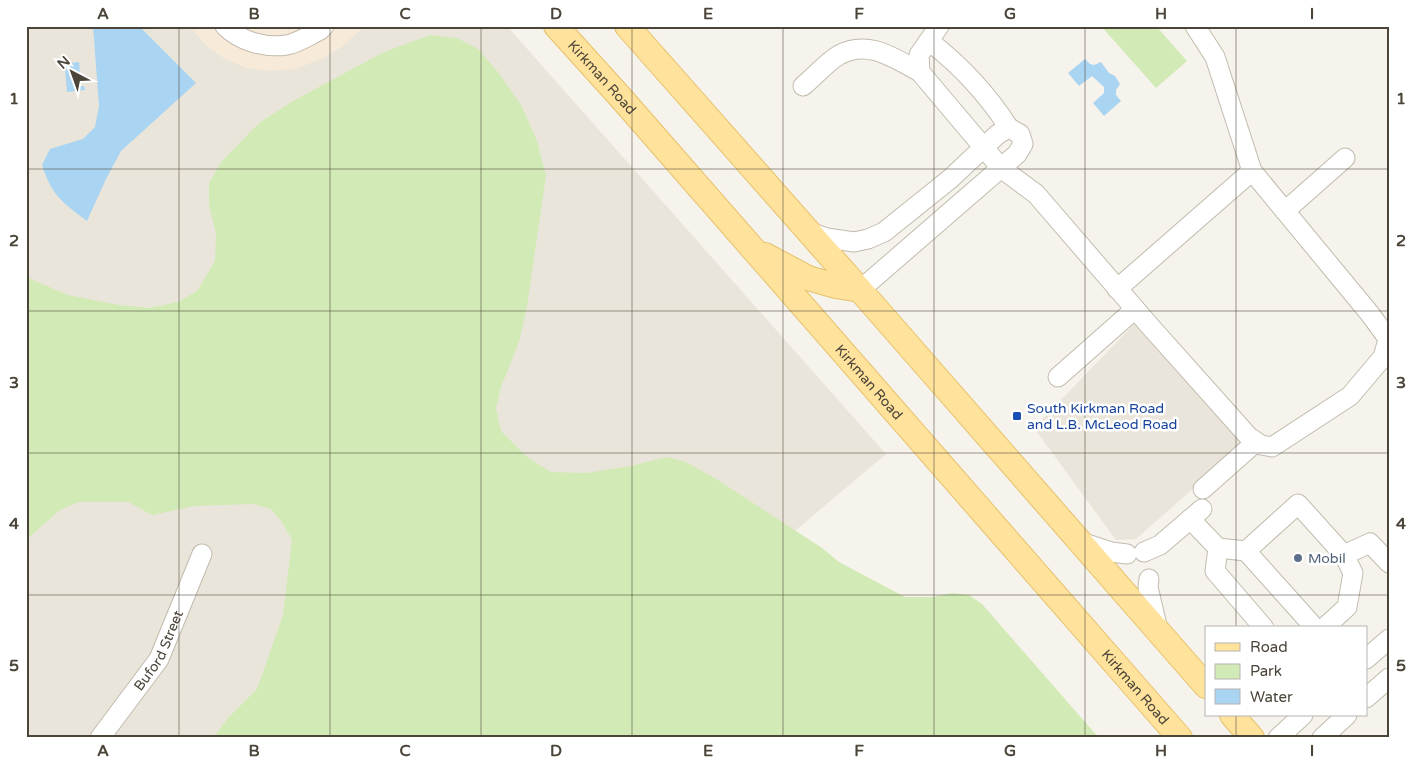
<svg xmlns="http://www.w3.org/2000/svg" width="1415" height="764" viewBox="0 0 1415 764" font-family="'Varela Round',sans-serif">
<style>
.residential{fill:#eae5da}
.commercial{fill:#f7ead8}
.green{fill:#d2eab5}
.water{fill:#a9d4f2}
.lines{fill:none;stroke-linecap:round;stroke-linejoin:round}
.minor-casing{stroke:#c2bbae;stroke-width:21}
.major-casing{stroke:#e6c16a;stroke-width:26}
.minor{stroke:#fff;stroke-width:19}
.major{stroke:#ffe39c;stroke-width:24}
.grid{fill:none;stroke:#4b4439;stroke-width:1;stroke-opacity:0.55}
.transit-dot{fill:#1a4fb4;stroke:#fff;stroke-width:2}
.service-dot{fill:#5c6f8a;stroke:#fff;stroke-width:2}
.labels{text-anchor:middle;stroke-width:5;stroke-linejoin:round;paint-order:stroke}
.street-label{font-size:14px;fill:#4b4439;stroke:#fff}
.transit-label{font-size:14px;fill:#164399;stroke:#fff;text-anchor:start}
.service-label{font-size:14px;fill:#4e5e75;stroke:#fff;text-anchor:start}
.neatline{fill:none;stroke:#4b4439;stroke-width:2}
.grid-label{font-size:16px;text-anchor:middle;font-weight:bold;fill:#4b4439}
</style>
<rect width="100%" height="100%" fill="#f6f3ec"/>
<path class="residential" d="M26,26H507L886,454L588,706L615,738H26Z
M1137,321L1245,443L1136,539L1116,540L1034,428Z"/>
<path class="commercial" d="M189,26H365L340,48L321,59L295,69L268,71L246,68L225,59L206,45Z"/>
<path class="green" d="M1101,26H1156L1187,61L1156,88Z
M430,35L457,38L478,49L498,72L521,105L537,141L546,176L527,306L519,342L501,387L496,408L501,431L527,457L551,472L587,473L630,466L667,457L686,462L718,480L822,548L839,562L905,597H932L952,593L969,595L982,604L1099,738H213L227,719L257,689L283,615L292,540L282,522L271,509L253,504L195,506L152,515L128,502H79L60,510L26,540V277L68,295L119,305L149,308L178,302L197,291L215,261L216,234L209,205V183L222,161L259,123L293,101L382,53Z"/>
<path class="water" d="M93,26H139L196,83L121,151L106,179L87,221C62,202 52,196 42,165L50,149L83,139L95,127L99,106Z
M1085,59L1090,64L1094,65L1101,62L1109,73L1115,76L1120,84L1116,90V95L1121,101L1104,116L1093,103L1104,93V87L1092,76L1079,86L1068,73Z
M79,62L81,86H84L85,90L67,92L65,68H62V64Z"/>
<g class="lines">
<defs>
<g id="minor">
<path d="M225,26C241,42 265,48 287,45C298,43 310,35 320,30L324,26"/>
<path d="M939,26L919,55L920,72L1001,168L1036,194L1149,325L1249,437L1261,445L1272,447L1350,396L1383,357L1388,340"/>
<path d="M1195,26L1215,57L1252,171L1370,314L1389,340"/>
<path d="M929,41C960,65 988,95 1009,128"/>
<path d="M803,86C814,77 827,62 839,55C868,39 894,58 920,72"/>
<path d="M1285,211L1345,158"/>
<path d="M809,232L827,238L854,242L868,239L884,232L950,179L998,134L1009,128L1020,134L1023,144L1017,154L860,290"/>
<path d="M1117,289L1252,171"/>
<path d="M1058,377L1135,309"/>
<path d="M1203,489L1256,442"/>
<path d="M1190,519L1218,548L1246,551L1315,628"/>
<path d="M1081,542L1111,552L1127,554"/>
<path d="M1218,548L1215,571L1264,628"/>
<path d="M1246,551L1298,504L1344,555"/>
<path d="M1144,552L1160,545L1202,509"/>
<path d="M1149,579L1148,587L1158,630"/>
<path d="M1324,628L1347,607L1353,573L1344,555L1370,543L1389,563"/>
<path d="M1366,659L1389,639"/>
<path d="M1366,698L1389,678"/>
<path id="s1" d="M100,738L159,659L202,554"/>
<path d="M1278,738L1303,715"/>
<path d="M1322,738L1347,715"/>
</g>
<g id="major">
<path id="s2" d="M556,26L622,99L1180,738"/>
<path d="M627,26L860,290L1206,686"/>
<path d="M765,255L808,278L836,286L860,290"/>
<path d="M1232,715L1252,738"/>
</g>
</defs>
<use href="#minor" class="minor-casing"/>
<use href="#major" class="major-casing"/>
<use href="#minor" class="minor"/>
<use href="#major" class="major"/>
</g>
<path class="grid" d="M179,26V738M330,26V738M481,26V738M632,26V738M783,26V738M934,26V738M1085,26V738M1236,26V628M26,169H1389M26,311H1389M26,453H1389M26,595H1389M1236,715V738"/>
<rect class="transit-dot" x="1012" y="411" width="10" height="10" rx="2.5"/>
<circle class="service-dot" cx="1298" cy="558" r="5"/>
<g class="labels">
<g class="street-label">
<text dy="5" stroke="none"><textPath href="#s2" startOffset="69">Kirkman Road</textPath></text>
<text dy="5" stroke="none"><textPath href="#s2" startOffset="474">Kirkman Road</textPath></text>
<text dy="5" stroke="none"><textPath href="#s1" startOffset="106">Buford Street</textPath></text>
<text dy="5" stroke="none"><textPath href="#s2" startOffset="879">Kirkman Road</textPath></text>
</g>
<g class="transit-label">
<text x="1027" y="413">South Kirkman Road<tspan x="1027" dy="16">and L.B. McLeod Road</tspan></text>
</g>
<g class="service-label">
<text x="1308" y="563">Mobil</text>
</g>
</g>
<rect width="1415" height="764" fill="none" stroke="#ffffff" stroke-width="55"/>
<rect x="1205" y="626" width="162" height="90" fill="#ffffff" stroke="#b7b4b0"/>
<rect x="1215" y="643" width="25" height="8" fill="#ffe39c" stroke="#b7b4b0"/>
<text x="1250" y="652" font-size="15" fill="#4b4439">Road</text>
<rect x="1215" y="664" width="25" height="15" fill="#d2eab5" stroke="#b7b4b0"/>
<text x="1250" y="676" font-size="15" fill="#4b4439">Park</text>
<rect x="1215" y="689" width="25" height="15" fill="#a9d4f2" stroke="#b7b4b0"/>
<text x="1250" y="702" font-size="15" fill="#4b4439">Water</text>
<g transform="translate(72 72) rotate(319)" stroke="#ffffff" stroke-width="4" paint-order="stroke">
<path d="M0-4L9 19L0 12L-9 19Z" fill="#4b4439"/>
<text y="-8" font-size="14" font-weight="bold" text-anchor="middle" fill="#4b4439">N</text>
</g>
<rect x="28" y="28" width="1360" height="708" class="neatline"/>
<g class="grid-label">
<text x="103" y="19">A</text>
<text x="254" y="19">B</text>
<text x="405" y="19">C</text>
<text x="556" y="19">D</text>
<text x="708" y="19">E</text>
<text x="859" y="19">F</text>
<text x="1010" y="19">G</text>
<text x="1161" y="19">H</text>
<text x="1312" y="19">I</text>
<text x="14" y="104">1</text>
<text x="1401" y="104">1</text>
<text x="14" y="246">2</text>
<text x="1401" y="246">2</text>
<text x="14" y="388">3</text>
<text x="1401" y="388">3</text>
<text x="14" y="529">4</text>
<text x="1401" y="529">4</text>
<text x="14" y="671">5</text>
<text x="1401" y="671">5</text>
<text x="103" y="756">A</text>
<text x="254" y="756">B</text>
<text x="405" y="756">C</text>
<text x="556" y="756">D</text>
<text x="708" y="756">E</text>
<text x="859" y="756">F</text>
<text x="1010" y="756">G</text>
<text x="1161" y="756">H</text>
<text x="1312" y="756">I</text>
</g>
</svg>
